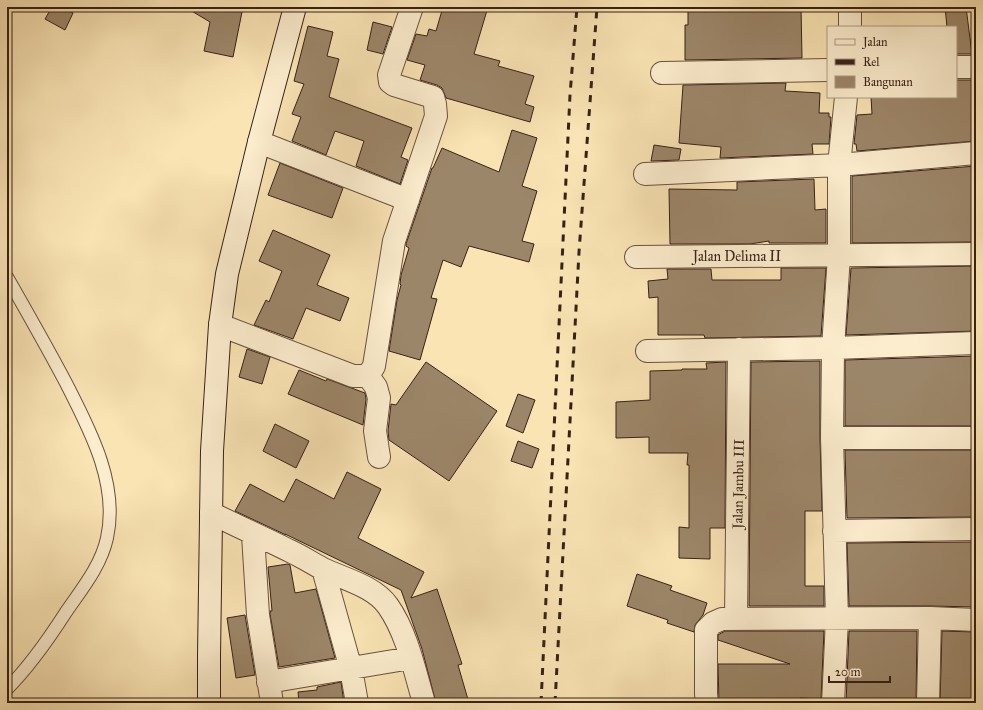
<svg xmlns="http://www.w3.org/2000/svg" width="983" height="710" viewBox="0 0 983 710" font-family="'IM FELL Great Primer',serif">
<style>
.building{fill:#9c8669;stroke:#372118}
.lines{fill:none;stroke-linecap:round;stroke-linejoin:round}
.lane-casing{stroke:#68523f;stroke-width:14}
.street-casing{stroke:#68523f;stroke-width:24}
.secondary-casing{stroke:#372118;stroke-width:24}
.lane{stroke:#fcedce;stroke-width:12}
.street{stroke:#fcedce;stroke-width:22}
.secondary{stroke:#fcedce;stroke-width:22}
.rail{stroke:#372118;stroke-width:3;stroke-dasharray:7 7;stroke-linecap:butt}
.labels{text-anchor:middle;stroke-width:3;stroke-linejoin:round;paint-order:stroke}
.street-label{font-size:14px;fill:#372118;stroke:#fcedce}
</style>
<rect width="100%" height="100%" fill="#fae4b4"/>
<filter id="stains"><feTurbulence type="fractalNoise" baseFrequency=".005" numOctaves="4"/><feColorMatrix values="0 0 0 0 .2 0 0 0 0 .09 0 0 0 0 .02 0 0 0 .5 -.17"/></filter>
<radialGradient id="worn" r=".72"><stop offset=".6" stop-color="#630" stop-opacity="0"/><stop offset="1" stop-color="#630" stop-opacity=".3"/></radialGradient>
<path class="building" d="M52,7H62L73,13L65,30L45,19Z
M185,7H243L233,57L204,51L210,22Z
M443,7H488L474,54L500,61L498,66L534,76L525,104L534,107L530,122L446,98L442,88L437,85L420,80L425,65L407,60L416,34L427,36L429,29L436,31Z
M688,7H801L802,58L685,60V25H688Z
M945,7H966L972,54H956V27H947Z
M373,22L392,27L383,54L367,50Z
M308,26L333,32L327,56L339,59L329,97L412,128L401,157L408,160L400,184L356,166L364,141L335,131L326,155L292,141L301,117L292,114L304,84L294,81Z
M956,80H976V141L857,151L856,144H854L857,115L872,114L871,97H956Z
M786,83L785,91L820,93L819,113H829V117H831L829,144H812L813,154L720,158L721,147L679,143L683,85Z
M512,130L537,138L522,186L537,191L522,241L534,244L529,262L469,246L461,267L443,260L431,298L437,299L420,360L389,351L397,300L401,285L400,284L401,275L409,248L406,246V244L432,168H433L442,148L499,172Z
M654,145L681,149L679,160L651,161Z
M280,163L343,188L332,218L268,195Z
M976,166V242L852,243V176Z
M814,179L815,210L826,209V243H769V241L750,244H670L669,189L737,190V182Z
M273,230L330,255L317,285L349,298L340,321L306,308L293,339L254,325L266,300L269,302L282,271L259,261Z
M976,266V331L846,335L851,268Z
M781,268H826L821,336L705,338L704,335H658V297L649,298L648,281L668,279L667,269H711L712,280H781Z
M247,349L270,357L262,384L239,377Z
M976,356V426H845V360Z
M820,361V438L822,511H805V586H824V606H749L751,362Z
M426,362L497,411L449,481L389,440L388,431L391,404L396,405Z
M726,362L725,528H710V559L679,558V527L689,528V465H687L688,453H649V437L616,438V402L650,400V371L682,370V369H707L706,363Z
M299,370L326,381L327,379L365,393L366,399L363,425L288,394Z
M518,394L535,400L523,433L506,426Z
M275,424L309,441L296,468L263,451Z
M518,441L539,449L532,468L511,461Z
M845,450H976V517L847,518Z
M347,472L381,489L358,538L424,572L411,598L437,589L462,664L458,665L469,703H436L422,649L401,590L285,534L286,535L235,511L250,484L284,502L296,479L334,499Z
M976,542V607L930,606H849L847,543Z
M288,564L290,565L295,593L316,589L335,658L279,667L270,614V611H272L268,567Z
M637,574L672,586L670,590L707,603L703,615L695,625L694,632L667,623L668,620L627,606Z
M245,615L255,675L236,678L227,618Z
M725,631H824L821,699L800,698V703H719L718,664H790L718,640V635Z
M849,631H917L916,703H846Z
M942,631L976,632V703H940Z
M341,682L344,703H299L298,692L317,690V687Z"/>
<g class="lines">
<defs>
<path id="lane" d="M7,277C27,312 47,347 66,383C90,430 119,484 107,538C101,566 81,590 66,612C48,640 30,666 7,689"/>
<path id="street" d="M850,27V7
M956,67H976
M662,73L828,70
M259,142L408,200
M645,174L839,165L976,153
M636,257L976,254
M220,325L353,376H368L374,366L394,241L436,116L435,104L433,97L394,85L390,82L389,75L412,7
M647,351L833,348L976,343
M368,376L376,387L379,398L375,431L379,457
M832,438H976
M211,513C237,526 264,538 290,551C301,556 312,563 323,569C344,579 374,586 388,606C407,633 415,672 424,703
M834,531L976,529
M253,535L258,615L272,703
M323,569L351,669L357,703
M736,619L739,349
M268,682L411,658
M707,703L706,694V630L713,623L722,619L930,618L976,620
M833,703L837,619L832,438L833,348L839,255V165L846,97
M928,703L930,618"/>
<path id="secondary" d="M209,703V656L212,451L220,325L227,274L259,142L295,7"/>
</defs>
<use href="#lane" class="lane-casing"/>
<use href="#street" class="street-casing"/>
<use href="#secondary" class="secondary-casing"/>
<use href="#lane" class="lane"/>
<use href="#street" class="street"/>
<use href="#secondary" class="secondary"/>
<path class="rail" d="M541,703L570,95L577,7
M555,703L579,252L597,7"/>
</g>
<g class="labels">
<g class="street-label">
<text x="737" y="261">Jalan Delima II</text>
<text transform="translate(738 484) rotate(-89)" y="5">Jalan Jambu III</text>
</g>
</g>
<rect width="983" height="710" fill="none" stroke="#fae4b4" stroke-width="24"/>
<rect x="8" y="8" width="967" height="694" fill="none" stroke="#372118" stroke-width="2"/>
<rect x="12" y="12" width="959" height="686" fill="none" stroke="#372118"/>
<rect x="827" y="26" width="130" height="72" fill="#fcedce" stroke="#ad9b85"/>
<rect x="835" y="39" width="20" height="6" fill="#fcedce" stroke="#ad9b85"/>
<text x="863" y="46" font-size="12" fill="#372118">Jalan</text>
<rect x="835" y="59" width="20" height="6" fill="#372118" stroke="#ad9b85"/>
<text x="863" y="66" font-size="12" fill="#372118">Rel</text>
<rect x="835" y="76" width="20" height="12" fill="#9c8669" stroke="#ad9b85"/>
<text x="863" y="86" font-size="12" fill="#372118">Bangunan</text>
<path d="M829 676v6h61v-6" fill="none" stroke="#372118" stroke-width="2"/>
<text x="835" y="676" font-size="12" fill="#372118" stroke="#fcedce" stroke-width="3" paint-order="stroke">20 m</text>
<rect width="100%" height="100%" filter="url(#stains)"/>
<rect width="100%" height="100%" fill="url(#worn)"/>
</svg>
